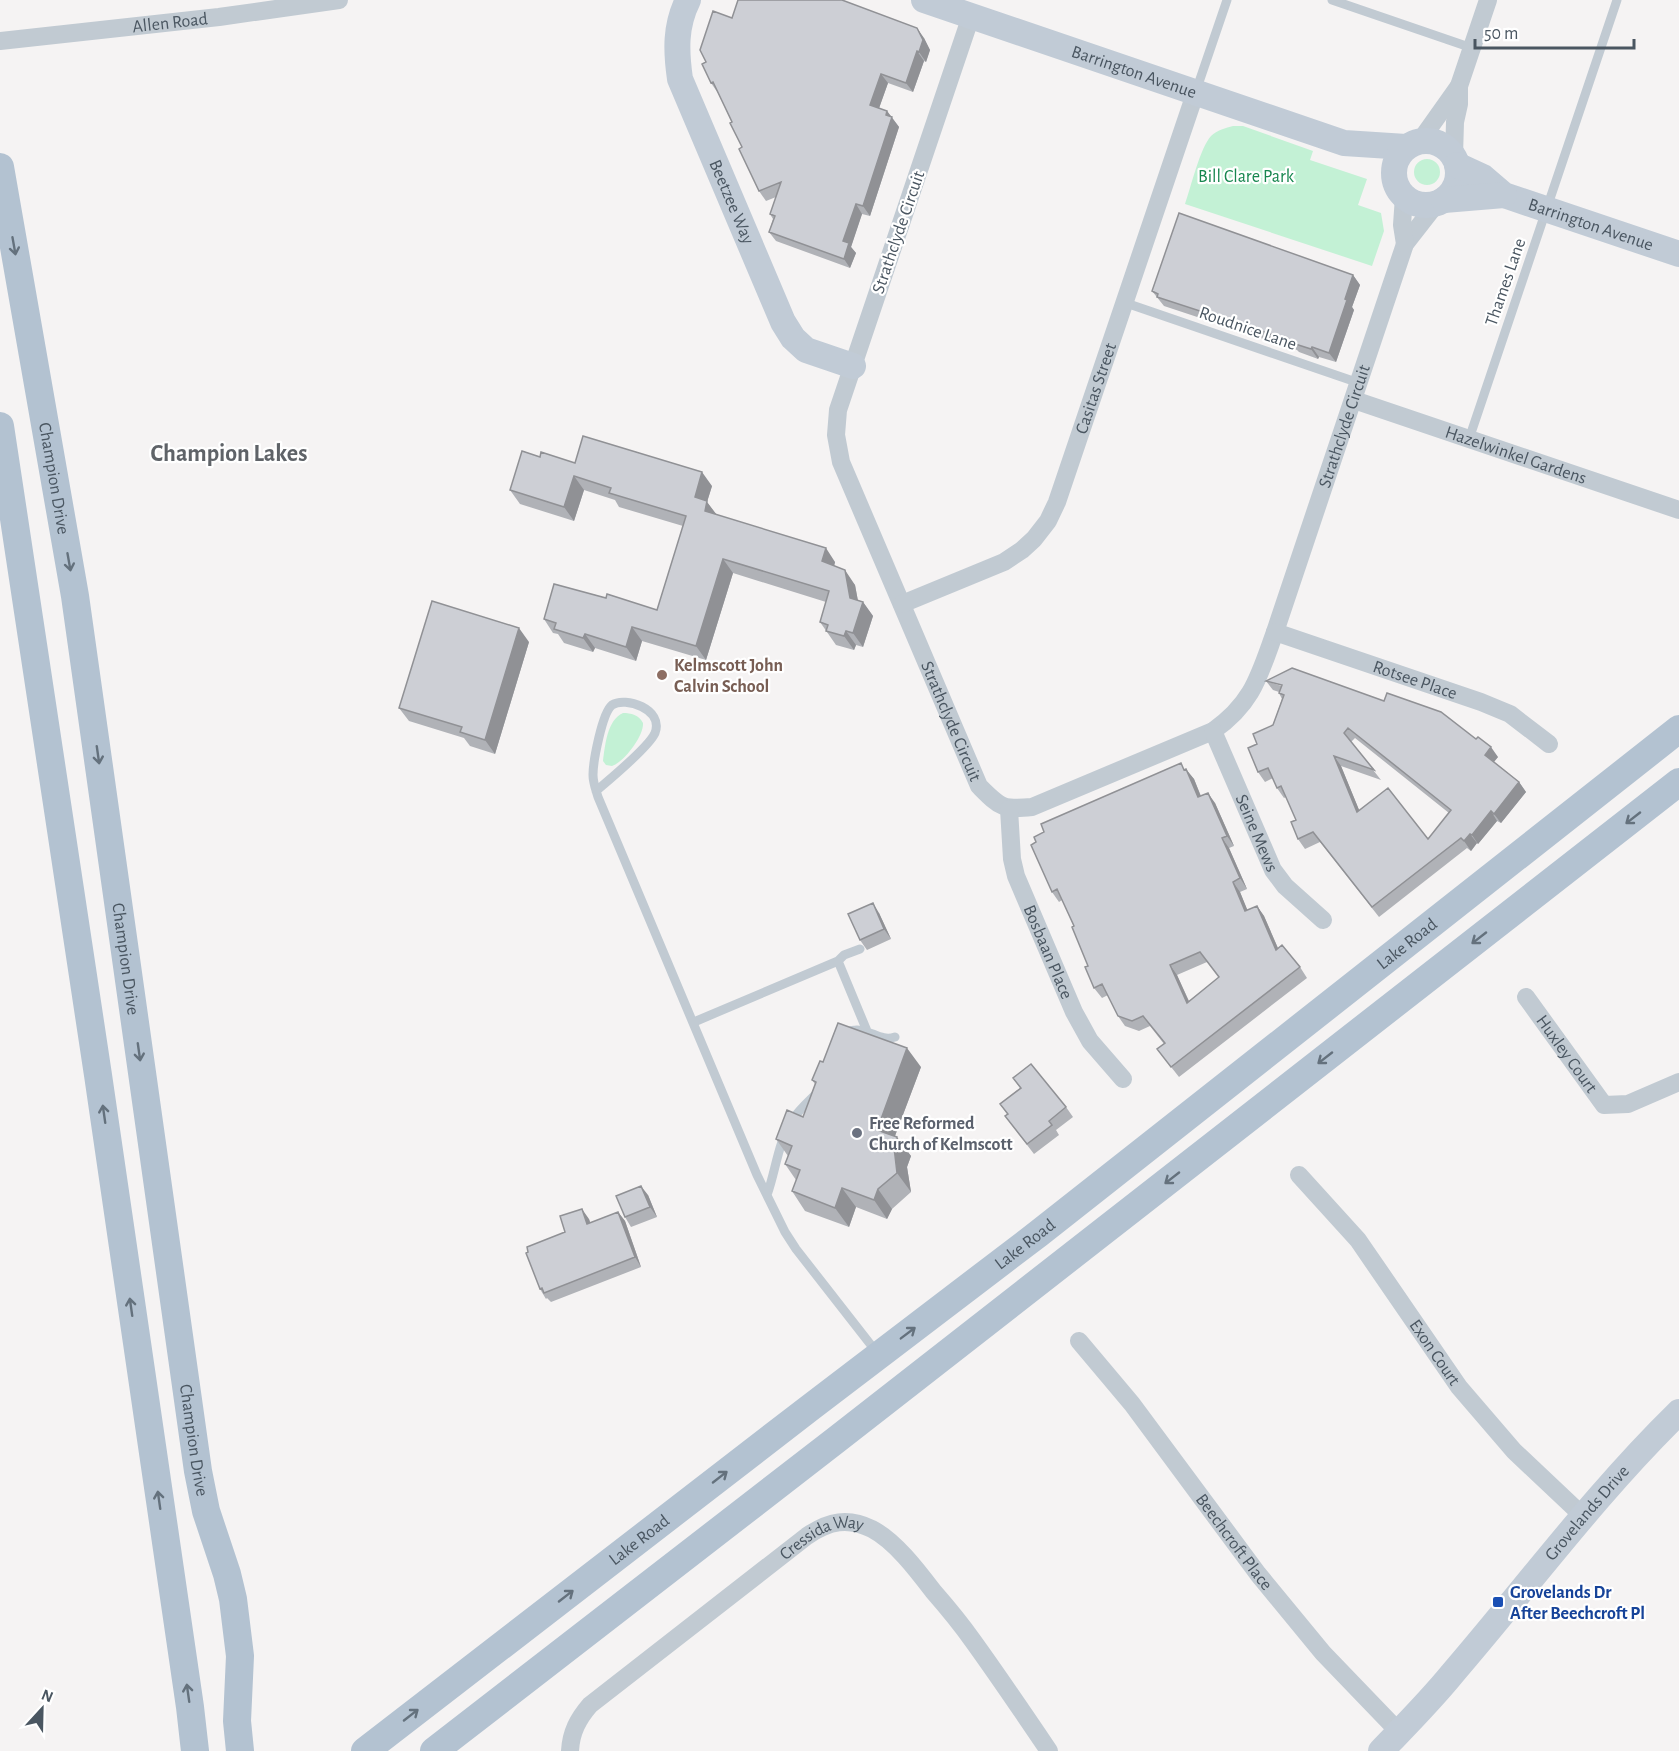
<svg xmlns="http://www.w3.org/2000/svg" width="1679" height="1751" viewBox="0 0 1679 1751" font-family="'Alegreya Sans',sans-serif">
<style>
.green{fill:#c3f1d5}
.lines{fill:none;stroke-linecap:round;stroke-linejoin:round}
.lane{stroke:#c1cad2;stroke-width:9}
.street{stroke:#c1cad2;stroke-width:18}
.secondary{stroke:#c1cbd6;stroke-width:26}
.primary{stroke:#b3c2d1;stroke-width:28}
.wall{fill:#b0b2b7;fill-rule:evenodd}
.shaded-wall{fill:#909195}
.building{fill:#cdcfd5;stroke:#909195;stroke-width:1.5;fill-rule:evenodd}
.oneway{stroke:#64717d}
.education-dot{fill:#8d6e63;stroke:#fff;stroke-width:2}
.worship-dot{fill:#6b7280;stroke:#fff;stroke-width:2}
.transit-dot{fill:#1a4fb4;stroke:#fff;stroke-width:2}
.labels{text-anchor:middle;stroke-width:4.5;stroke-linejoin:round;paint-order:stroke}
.street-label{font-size:18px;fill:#4a5661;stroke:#fff}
.park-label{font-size:18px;fill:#17864f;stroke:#fff}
.education-label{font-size:18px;font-weight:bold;fill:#785e54;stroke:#fff;text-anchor:start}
.worship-label{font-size:18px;font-weight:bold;fill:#5b616d;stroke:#fff;text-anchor:start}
.transit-label{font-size:18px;font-weight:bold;fill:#164399;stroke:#fff;text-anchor:start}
.district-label{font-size:24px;font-weight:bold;fill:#5f6368;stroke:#fff}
</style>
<rect width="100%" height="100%" fill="#f5f3f3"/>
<path class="green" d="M1233,126H1243L1313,151L1310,160L1367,179L1358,205L1381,213L1384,231L1372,266L1185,204C1191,187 1200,148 1211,136C1217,130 1226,128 1233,126Z
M1414 172a13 13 0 1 1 26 0a13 13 0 1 1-26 0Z
M623,713C631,713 639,715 643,723C644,736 624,762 612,766L606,765L603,761C605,746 607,720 623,713Z"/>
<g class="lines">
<path class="lane" d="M1332,0L1472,48
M1196,91L1227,0
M1126,303L1359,383
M1469,439L1617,0
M596,791C609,780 649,747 655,733C664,709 625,696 612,705C602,713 593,762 593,775C593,783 596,790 598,797L757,1175L785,1232L796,1249L878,1354
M838,961L867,1031
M694,1022L838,961L844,955L860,949
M847,1032C867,1024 878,1043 895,1037
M767,1195C776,1170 778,1141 793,1119C799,1110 808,1102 816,1094"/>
<g class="street">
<path id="s1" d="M971,16L838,410L836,435L841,462L979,786C1000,807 1002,810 1032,807L1213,731C1253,703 1259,676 1275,632L1405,244L1437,203"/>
<path id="s2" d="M0,41L219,17L339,0"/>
<path d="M1420,141L1459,86"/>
<path d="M1454,156L1455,122L1459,104V86L1488,0"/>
<path d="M1404,197L1402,225L1405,244"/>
<path id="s3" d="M1354,400L1679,510"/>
<path id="s4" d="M902,604L1004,562L1022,550L1034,539L1048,521L1057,502L1196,91"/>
<path id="s5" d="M1275,632L1481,702L1510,714L1549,744"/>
<path id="s6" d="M1213,731L1273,870L1285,886L1323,920"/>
<path id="s7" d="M1009,809L1012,859L1016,876L1074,1012L1090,1041L1123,1079"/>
<path id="s8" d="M1526,997L1604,1105L1628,1104L1679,1082"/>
<path id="s9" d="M1299,1175L1358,1240L1459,1387L1514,1451L1584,1517"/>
<path id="s10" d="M1079,1341L1132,1404L1258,1574L1323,1653L1399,1732"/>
<path id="s11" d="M570,1751C571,1732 578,1719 590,1705L807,1536C829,1521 848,1517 872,1529C895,1541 917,1570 933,1591C947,1607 961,1624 973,1641C999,1677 1024,1714 1049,1751"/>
</g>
<g class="secondary">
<path id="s12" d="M688,0C675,26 676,51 680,79L783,322L793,338L806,350L853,366"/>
<path id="s13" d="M924,0L1344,143L1406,147"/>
<circle cx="1426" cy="173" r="32"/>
<path id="s14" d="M1457,165L1483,177L1504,195L1679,254"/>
<path d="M1444,200L1504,195"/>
<path id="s15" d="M1381,1751C1405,1726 1430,1701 1452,1674C1527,1587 1596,1493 1679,1412"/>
</g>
<g class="primary">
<path id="s16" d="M0,167L75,596L198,1471L206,1511L227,1574L233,1599L240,1656L237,1721L240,1751"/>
<path d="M0,426L98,1075L190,1707L195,1751"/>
<path id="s17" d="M365,1751L811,1407L1038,1234L1679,729"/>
<path d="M434,1751L836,1440L1679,782"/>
</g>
</g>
<path class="wall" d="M732,18L924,38L930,50L926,62L924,61L913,92L888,83L879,108L887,111L899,127L870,216L862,214L851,247L856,253L850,268L776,241L769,232L773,219L770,214L776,197L766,201L759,191L732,122L718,93L711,83L706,62Z
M1353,275L1360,285L1352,307L1354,310L1336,362L1319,357L1318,359L1299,352L1297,350L1164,306L1152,291Z
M540,457L712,486L707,502L716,515L835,562L834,566L855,585L858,601L863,602L873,616L863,647L856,645L854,650L836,645L820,622L826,602L733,573L706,660L642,641L636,661L595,648L593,652L564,643L558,634L553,633L544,619L606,598L657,610L683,526L619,507L615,500L584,490L574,521L520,504L510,490Z
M529,642L495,754L470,746L464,738L409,721L399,708Z
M1266,681L1498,757L1494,762L1519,782L1526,792L1501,823L1497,821L1478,844L1477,843L1471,851L1467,848L1379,917L1320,842L1305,849L1298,839L1296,820L1286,797L1284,798L1277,788L1273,778L1265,782L1258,772L1257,744L1273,725L1282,699L1279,693V692L1273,690ZM1355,738L1449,813L1428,839L1359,810L1341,766L1381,780L1351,742Z
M1185,769L1194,779L1201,796L1215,803L1234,846L1229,848L1247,889L1240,892L1247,910L1257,906L1264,916L1278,948L1300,967L1307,978L1179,1077L1157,1049L1164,1044L1150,1026L1139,1031L1125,1026L1118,1016L1108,995L1102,998L1094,988L1088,966L1074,926L1062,900L1059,902L1052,892L1036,842ZM1207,962L1219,977L1189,1001L1177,975Z
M879,913L891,939L867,950L860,940Z
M823,1062L921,1067L895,1136L911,1156L907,1167L911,1192L892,1209L887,1219L856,1207L849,1227L805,1211L792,1191L796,1180L785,1164L788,1156L776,1139L803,1117L815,1084L812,1080Z
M1013,1078L1066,1107L1073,1117L1056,1130L1059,1135L1034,1154L1005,1116L1007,1114L1000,1104L1020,1088Z
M648,1195L657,1217L631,1227L625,1217Z
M618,1212L625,1221L641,1267L551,1302L547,1298L546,1299L540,1289L528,1252L589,1219L590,1223Z"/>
<path class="shaded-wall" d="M917,28L924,38L930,50L926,62L919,52Z
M917,51L924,61L913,92L906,83Z
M881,74L888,83L877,114L870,105Z
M887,111L899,127L870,216L863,206Z
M856,204L862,214L851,247L856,253L850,268L844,259L843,241Z
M1353,275L1360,285L1352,307L1354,310L1336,362L1329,353L1345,299Z
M1312,347L1319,357L1318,359L1311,349Z
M702,472L712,486L707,502L717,515L715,525L695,497Z
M574,476L584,490L574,521L564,507Z
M826,548L835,562L832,575L822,561Z
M723,559L733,573L706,660L696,646Z
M845,570L855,585L860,612L863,602L873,616L863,647L853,633Z
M632,627L642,641L636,661L626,647Z
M519,628L529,642L495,754L485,740Z
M846,631L856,645L854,650L844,636Z
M585,634L595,648L593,652L583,638Z
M1491,747L1498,757L1492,764L1485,755Z
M1334,756L1341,766L1364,822L1357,812Z
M1186,769L1194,779L1205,807L1198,797Z
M1519,782L1526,792L1501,823L1494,814Z
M1208,793L1215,803L1234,846L1227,836Z
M1491,811L1497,821L1478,844L1472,835Z
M1470,834L1477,843L1471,851L1464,841Z
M1222,838L1229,848L1247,889L1240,878Z
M1233,882L1240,892L1252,921L1245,911Z
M873,903L879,913L891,939L884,929Z
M1257,906L1264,916L1283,960L1276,950Z
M1170,965L1177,975L1194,1013L1187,1003Z
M907,1048L921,1067L890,1149L877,1130Z
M897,1137L911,1156L907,1167L911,1192L897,1173L894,1147Z
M641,1186L648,1195L657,1217L650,1207Z
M842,1188L856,1207L849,1227L835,1208Z
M878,1189L892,1209L887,1219L874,1200Z
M582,1209L589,1219L594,1234L587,1224Z
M618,1212L625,1221L641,1267L635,1257Z"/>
<path class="building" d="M738,0H842L917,28L923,40L919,52L917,51L906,83L881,74L870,105L887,111L886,115L892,117L863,206L856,204L843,241L849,243L844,259L769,232L775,216L770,214L781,182L759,191L739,149L742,147L730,123L732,122L713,82L711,83L702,64L706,62L700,50L713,11L732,18Z
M1179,213L1353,275L1345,299L1347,300L1329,353L1312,347L1311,349L1292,343V341L1157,297L1158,294L1152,291Z
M583,436L702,472L695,497L707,501L705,511L826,548L822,561L845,570L850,598L863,602L853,633L846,631L844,636L826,631L828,625L820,622L829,591L723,559L696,646L632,627L626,647L585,634L583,638L554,629L556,623L544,619L554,584L606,598L607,594L657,610L686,516L609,493L611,488L574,476L564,507L510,490L522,451L540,457L541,452L575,463Z
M432,601L519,628L485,740L460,732L462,727L399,708Z
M1292,668L1384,701L1387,693L1441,712L1476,739L1478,737L1491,747L1485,755L1519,782L1494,814L1491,811L1472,835L1470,834L1464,841L1461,838L1372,907L1313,832L1298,839L1291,822L1296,820L1281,786L1277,788L1268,768L1258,772L1248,748L1257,744L1253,734L1273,725L1284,695L1279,693L1282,685L1266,681ZM1348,728L1451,810L1428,839L1388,788L1357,812L1334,756L1374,770L1344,733Z
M1181,763L1184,770L1186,769L1198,797L1208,793L1227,836L1222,838L1240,878L1233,882L1245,911L1257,906L1276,950L1282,945L1300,967L1171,1067L1157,1049L1165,1043L1143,1016L1132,1021L1118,1016L1102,984L1094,988L1085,967L1088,966L1072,927L1074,926L1057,889L1052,892L1031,845L1036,842L1034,837L1044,832L1041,824ZM1200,952L1219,977L1187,1003L1170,965Z
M873,903L884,929L860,940L848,914Z
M838,1023L907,1048L877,1130L897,1137L894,1147L897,1173L878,1189L874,1200L842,1188L835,1208L792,1191L800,1170L785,1164L792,1146L776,1139L787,1110L803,1117L816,1082L812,1080L820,1061L823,1062Z
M1031,1064L1066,1107L1049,1121L1052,1125L1027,1144L1005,1116L1008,1114L1000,1104L1021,1088L1013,1078Z
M641,1186L650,1207L625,1217L616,1196Z
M582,1209L587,1224L618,1212L635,1257L544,1293L542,1288L540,1289L526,1253L528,1252L527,1247L565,1232L560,1216Z"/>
<defs><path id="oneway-shaft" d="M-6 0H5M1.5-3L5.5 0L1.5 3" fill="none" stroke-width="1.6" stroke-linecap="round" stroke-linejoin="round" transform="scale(1.5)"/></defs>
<g class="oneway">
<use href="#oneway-shaft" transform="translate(14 246) rotate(80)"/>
<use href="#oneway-shaft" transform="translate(69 562) rotate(80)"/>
<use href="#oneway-shaft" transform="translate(98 755) rotate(82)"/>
<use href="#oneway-shaft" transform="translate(1633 818) rotate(142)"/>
<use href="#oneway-shaft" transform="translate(1479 938) rotate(142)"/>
<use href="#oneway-shaft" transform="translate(139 1052) rotate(82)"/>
<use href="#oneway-shaft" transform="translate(1325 1058) rotate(142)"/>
<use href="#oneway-shaft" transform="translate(104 1114) rotate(-98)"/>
<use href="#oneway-shaft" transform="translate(1172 1178) rotate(142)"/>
<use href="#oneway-shaft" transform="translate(131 1307) rotate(-98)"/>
<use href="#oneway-shaft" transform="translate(908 1333) rotate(-37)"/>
<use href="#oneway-shaft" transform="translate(720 1477) rotate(-38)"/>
<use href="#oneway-shaft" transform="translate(159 1500) rotate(-98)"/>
<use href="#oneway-shaft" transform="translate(566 1596) rotate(-38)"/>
<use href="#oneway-shaft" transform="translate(188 1693) rotate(-98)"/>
<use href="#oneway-shaft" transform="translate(411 1715) rotate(-38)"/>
</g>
<circle class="education-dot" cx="662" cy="675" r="6"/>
<circle class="worship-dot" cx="857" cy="1133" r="6"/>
<rect class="transit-dot" x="1492" y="1596" width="12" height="12" rx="3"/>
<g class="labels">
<g class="street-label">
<text dy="6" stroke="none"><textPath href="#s2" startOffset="171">Allen Road</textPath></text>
<text dy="6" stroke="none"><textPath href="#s13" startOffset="222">Barrington Avenue</textPath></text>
<text dy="6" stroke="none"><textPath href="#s12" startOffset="214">Beetzee Way</textPath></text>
<text dy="6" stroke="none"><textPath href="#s14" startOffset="148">Barrington Avenue</textPath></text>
<text transform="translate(898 232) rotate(-71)" y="6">Strathclyde Circuit</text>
<text transform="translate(1505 282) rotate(-71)" y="6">Thames Lane</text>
<text transform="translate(1248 328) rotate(19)" y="6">Roudnice Lane</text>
<text dy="6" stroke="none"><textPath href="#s4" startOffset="312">Casitas Street</textPath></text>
<text dy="6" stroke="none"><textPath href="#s1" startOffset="1414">Strathclyde Circuit</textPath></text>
<text dy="6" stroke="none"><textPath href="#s3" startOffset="171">Hazelwinkel Gardens</textPath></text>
<text dy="6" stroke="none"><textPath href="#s16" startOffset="316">Champion Drive</textPath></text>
<text dy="6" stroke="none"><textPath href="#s5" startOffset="148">Rotsee Place</textPath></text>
<text dy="6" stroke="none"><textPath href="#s1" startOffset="750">Strathclyde Circuit</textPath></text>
<text dy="6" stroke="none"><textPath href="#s6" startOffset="111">Seine Mews</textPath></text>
<text dy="6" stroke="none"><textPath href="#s17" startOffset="1318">Lake Road</textPath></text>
<text dy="6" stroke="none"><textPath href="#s7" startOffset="150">Bosbaan Place</textPath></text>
<text dy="6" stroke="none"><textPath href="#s16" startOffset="802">Champion Drive</textPath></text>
<text dy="6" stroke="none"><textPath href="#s8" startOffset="70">Huxley Court</textPath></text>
<text dy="6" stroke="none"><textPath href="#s17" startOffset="832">Lake Road</textPath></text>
<text dy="6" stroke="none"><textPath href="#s9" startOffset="224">Exon Court</textPath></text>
<text dy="6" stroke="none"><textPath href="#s16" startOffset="1288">Champion Drive</textPath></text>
<text dy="6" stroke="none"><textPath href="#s15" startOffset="315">Grovelands Drive</textPath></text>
<text dy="6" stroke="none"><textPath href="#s17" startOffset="346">Lake Road</textPath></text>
<text dy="6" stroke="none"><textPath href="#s10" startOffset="254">Beechcroft Place</textPath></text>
<text dy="6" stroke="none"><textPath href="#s11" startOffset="340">Cressida Way</textPath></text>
</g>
<g class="park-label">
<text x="1246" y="182">Bill Clare Park</text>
</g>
<g class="education-label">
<text x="674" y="671">Kelmscott John<tspan x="674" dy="21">Calvin School</tspan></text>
</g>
<g class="worship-label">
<text x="869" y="1129">Free Reformed<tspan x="869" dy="21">Church of Kelmscott</tspan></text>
</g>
<g class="transit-label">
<text x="1510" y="1598">Grovelands Dr<tspan x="1510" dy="21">After Beechcroft Pl</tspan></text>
</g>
<g class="district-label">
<text x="229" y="461">Champion Lakes</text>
</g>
</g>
<g transform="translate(42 1709) rotate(22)" stroke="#ffffff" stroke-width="4.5" paint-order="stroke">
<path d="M0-4.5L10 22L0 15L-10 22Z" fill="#4a5661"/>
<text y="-9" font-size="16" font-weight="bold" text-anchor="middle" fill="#4a5661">N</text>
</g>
<path d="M1475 39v9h159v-9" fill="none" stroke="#4a5661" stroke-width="3"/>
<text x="1484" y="39" font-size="18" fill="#4a5661" stroke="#ffffff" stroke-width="4.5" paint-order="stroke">50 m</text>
</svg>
